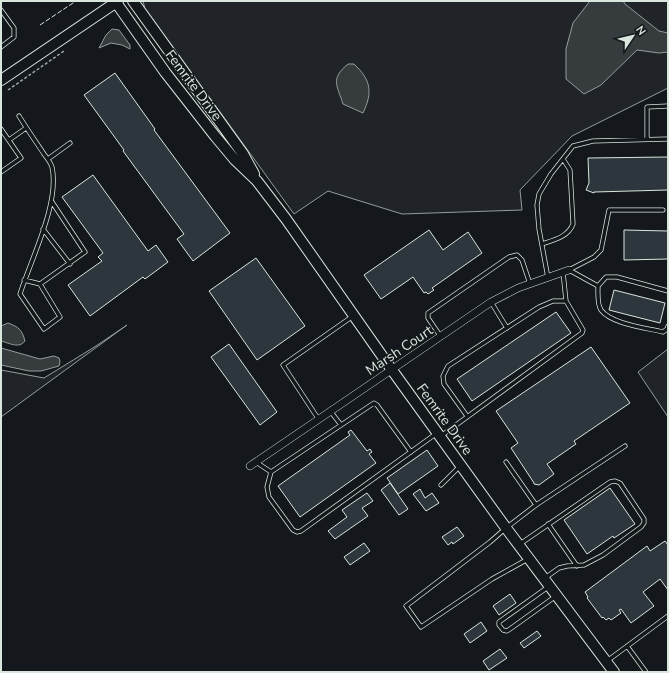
<svg xmlns="http://www.w3.org/2000/svg" width="669" height="673" viewBox="0 0 669 673" font-family="'Nunito Sans',sans-serif">
<style>
.green{fill:#202428;stroke:#939e99}
.water{fill:#363b3e;stroke:#939e99}
.building{fill:#2c363c;stroke:#d8e6dc}
.lines{fill:none;stroke-linecap:round;stroke-linejoin:round}
.lane-casing{stroke:#d8e6dc;stroke-width:5}
.street-casing{stroke:#d8e6dc;stroke-width:8}
.secondary-casing{stroke:#d8e6dc;stroke-width:12}
.path{stroke:#9da8a2;stroke-width:1.5;stroke-dasharray:3 2;stroke-linecap:butt}
.lane{stroke:#14181c;stroke-width:3.5}
.street{stroke:#14181c;stroke-width:7}
.secondary{stroke:#14181c;stroke-width:10}
.fence{stroke:#d8e6dc;stroke-width:1;stroke-dasharray:5 2;stroke-linecap:butt}
.labels{text-anchor:middle;stroke-width:3;stroke-linejoin:round;paint-order:stroke}
.street-label{font-size:14px;fill:#d8e6dc;stroke:#14181c}
</style>
<rect width="100%" height="100%" fill="#14181c"/>
<path class="green" d="M143,1H668V88L572,136L520,190L522,210L402,214L328,191L294,214L149,14L145,9Z
M127,325L1,417V370L44,378L96,346Z
M668,349V417L638,372Z"/>
<path class="water" d="M590,1H623L625,4L659,31L668,33V52L659,53L637,50L601,85L584,94L566,79V49L573,23Z
M112,29L119,30L130,45V49L122,45L111,43L99,48L106,35Z
M348,64H354C371,80 373,92 363,113L343,104C337,85 330,79 348,64Z
M8,323C19,327 22,330 25,341C19,349 9,343 1,341V326Z
M1,348L40,359L54,356L59,358L60,361L59,366L41,371H29L1,365Z"/>
<path class="building" d="M115,73L155,129L154,130L230,233L193,261L177,239L184,234L123,151L124,150L84,95Z
M668,157V190L594,192V193L586,190L589,183L588,158Z
M93,175L148,251L156,245L168,262L145,279L143,277L90,316L68,285L102,261L98,257L103,253L62,197Z
M429,230L443,250L468,232L482,253L432,288L434,290L428,294L426,292L424,293L413,277L381,299L364,275Z
M624,230L668,231V259L624,260Z
M256,258L305,326L257,360L209,291Z
M614,290L665,303L660,323L609,310Z
M556,312L571,333L472,401L457,379Z
M229,344L277,412L260,425L211,357Z
M591,347L630,403L574,441L576,444L547,464L554,474L539,485L534,484V483L511,448L518,443L496,411Z
M351,430L367,451L370,449L372,452L369,454L376,463L300,517L278,486L350,435L348,432Z
M427,450L438,466L398,494L387,478Z
M390,483L408,509L399,515L381,490Z
M610,488L635,524L614,538L613,536L587,554L564,520Z
M420,489L425,498L432,493L439,503L426,511L413,494Z
M367,493L373,501L362,508L368,516L335,539L328,531L347,517L342,510Z
M457,527L464,536L453,544L452,542L448,545L442,537Z
M665,541L668,545V590L660,579L643,592L654,606L631,623L621,609L619,610L621,613L611,620L609,618L606,620L603,617L602,618L587,598L588,597L585,592L647,546L650,551Z
M364,543L370,551L350,565L344,557Z
M510,594L516,603L499,615L493,606Z
M481,622L487,631L470,643L464,634Z
M537,631L541,636L524,648L520,643Z
M500,649L507,658L489,670L483,661Z"/>
<g class="lines">
<defs>
<path id="lane" d="M1,10L14,28V37L1,47
M19,116C27,129 36,142 44,154C47,158 51,163 52,167C60,203 31,259 20,294L44,329L60,317L40,284L24,280
M1,129L21,158L1,172
M647,139V107L668,106
M9,140L26,128
M48,159L70,143
M43,229L70,264
M542,244C554,240 568,237 573,224L570,170L563,159
M569,270L594,257L601,250L609,210H663
M569,270L598,286
M548,278L539,229L537,205L539,194L551,174L573,146L593,141L668,139
M40,284L85,252L52,202
M668,291L617,277H606L598,286C598,293 597,304 601,310C611,324 647,328 663,332L667,329L668,326
M491,302L507,328
M441,337L428,318V313L509,257L517,255L522,260L530,284
M331,412L341,425
M467,416L444,384L443,376L448,366L539,307L553,301H566
M319,420L283,365L353,316
M441,436L582,333L583,330L566,301L563,272
M256,462L271,472L267,487L269,497L293,530L297,532L301,531L437,433
M506,462L536,505
M271,472L374,403L377,405L411,452
M441,485L460,466
M548,524L577,566
M520,544L610,482L615,481L620,483L644,519V523L641,527L603,555L584,565L567,566L559,568L545,578
M528,559L492,579L421,627L406,606L490,542L506,528L536,505L625,446
M548,587L499,622V625L503,630L507,631L510,629L556,596
M627,646L646,672
M607,661L668,616"/>
<path id="street" d="M250,466L491,302L518,288L569,270"/>
<path id="secondary" d="M115,1L165,72L215,136L235,160L257,181L286,219L392,370L506,528L614,672
M133,1L243,154L254,174
M1,80L118,1"/>
</defs>
<use href="#lane" class="lane-casing"/>
<use href="#street" class="street-casing"/>
<use href="#secondary" class="secondary-casing"/>
<path class="path" d="M8,90L64,51"/>
<use href="#lane" class="lane"/>
<use href="#street" class="street"/>
<use href="#secondary" class="secondary"/>
<path class="fence" d="M40,25L76,1"/>
</g>
<g class="labels">
<g class="street-label">
<text transform="translate(194 85) rotate(53)" y="5">Femrite Drive</text>
<text transform="translate(399 350) rotate(-34)" y="5">Marsh Court</text>
<text transform="translate(445 419) rotate(54)" y="5">Femrite Drive</text>
</g>
</g>
<rect width="669" height="673" fill="none" stroke="#d8e6dc" stroke-width="4"/>
<g transform="translate(633 36) rotate(55)" stroke="#14181c" stroke-width="3" paint-order="stroke">
<path d="M0-3L7 15L0 10L-7 15Z" fill="#d8e6dc"/>
<text y="-6" font-size="11" font-weight="bold" text-anchor="middle" fill="#d8e6dc">N</text>
</g>
</svg>
